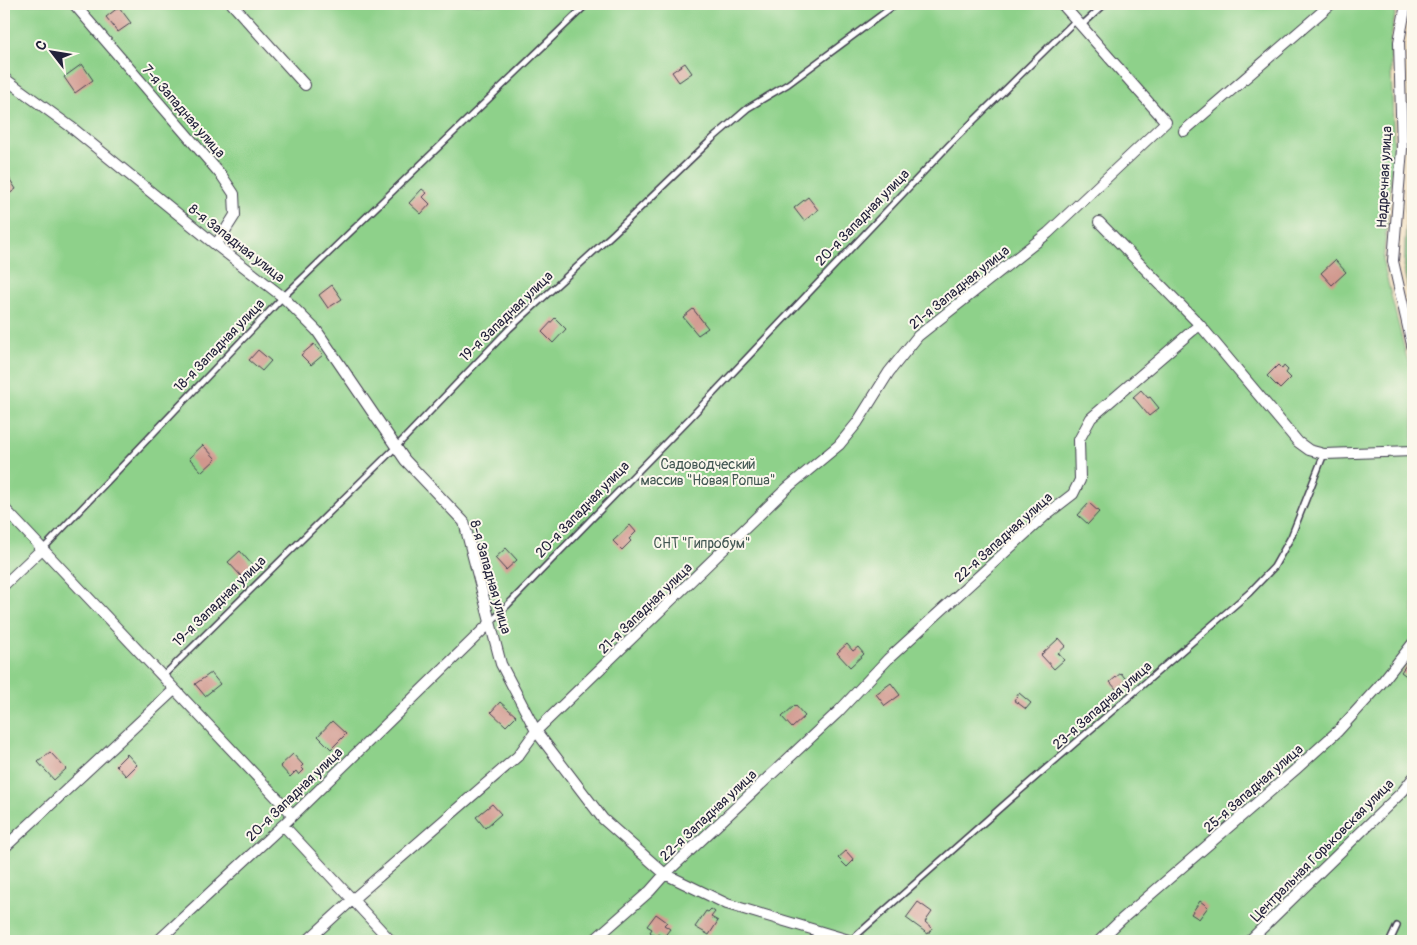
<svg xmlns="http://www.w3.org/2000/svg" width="1417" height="945" viewBox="0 0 1417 945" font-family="Pangolin,sans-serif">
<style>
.green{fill:#8ed18a;stroke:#587a62}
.forest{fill:#72b376;stroke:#4a6a58}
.building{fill:#d0978d}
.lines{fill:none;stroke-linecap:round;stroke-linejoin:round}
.lane-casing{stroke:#413e4f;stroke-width:8}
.street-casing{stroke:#413e4f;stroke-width:12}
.lane{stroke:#fff;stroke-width:5}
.street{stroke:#fff;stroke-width:10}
.labels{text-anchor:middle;stroke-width:4;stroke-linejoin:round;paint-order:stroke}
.street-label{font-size:14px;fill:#22223b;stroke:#fbf7ec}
.park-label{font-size:14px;fill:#425753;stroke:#fbf7ec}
</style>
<rect width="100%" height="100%" fill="#fbf7ec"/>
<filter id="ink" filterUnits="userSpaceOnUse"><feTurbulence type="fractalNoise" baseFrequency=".02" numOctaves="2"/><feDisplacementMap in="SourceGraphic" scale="10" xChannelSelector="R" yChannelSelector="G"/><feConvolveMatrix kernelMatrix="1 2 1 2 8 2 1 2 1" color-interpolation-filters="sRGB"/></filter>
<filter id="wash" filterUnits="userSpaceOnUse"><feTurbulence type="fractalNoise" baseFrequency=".0096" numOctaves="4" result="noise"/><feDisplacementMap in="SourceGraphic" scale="20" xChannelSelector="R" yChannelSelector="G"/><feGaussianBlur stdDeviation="1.12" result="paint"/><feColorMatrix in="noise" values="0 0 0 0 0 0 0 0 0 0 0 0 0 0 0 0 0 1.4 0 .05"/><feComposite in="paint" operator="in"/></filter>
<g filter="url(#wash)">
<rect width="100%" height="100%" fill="#f2dfc0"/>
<path class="green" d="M4,4H1397L1390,43L1394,149L1383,263L1406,355L1413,377V929L1408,941H4Z"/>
<path class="forest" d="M1413,42V314L1404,271L1408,162L1410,59Z"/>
<g id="blocks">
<path class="building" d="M119,7L131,23L118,32L106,17Z
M685,63L692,73L679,82L672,72Z
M82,64L93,80L75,93L64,77Z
M7,175L16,189L5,197L4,178Z
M422,189L427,193L423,197L430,204L421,214L409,203Z
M808,197L818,210L804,221L794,208Z
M1335,260L1346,272L1332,285L1321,273Z
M332,285L342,299L328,308L319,295Z
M693,309L708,328L698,335L683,317Z
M555,318L566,329L553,343L542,332Z
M314,344L323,355L311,365L301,355Z
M258,350L271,361L262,371L249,360Z
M1278,365L1282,369L1284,366L1288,370L1286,373L1291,378L1280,389L1267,376Z
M1141,390L1148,398L1150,397L1159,408L1149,416L1133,397Z
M203,445L216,459L202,472L189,458Z
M1089,503L1099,512L1088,524L1078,515Z
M630,525L636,532L629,539L631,541L622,550L613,541Z
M506,548L517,560L506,570L495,558Z
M240,551L254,567L242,577L228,562Z
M1059,638L1066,646L1058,653L1064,660L1054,669L1041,655Z
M847,644L853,651L858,647L864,654L850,667L837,653Z
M1409,661L1413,665V681L1401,672Z
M211,673L220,684L205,696L195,684Z
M1121,673L1128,682L1117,690L1110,682Z
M891,683L900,695L885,706L876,694Z
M1019,693L1031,703L1026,709L1014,700Z
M500,702L516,716L506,726L491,712Z
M795,705L805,716L792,728L782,717Z
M332,721L346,734L331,749L318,736Z
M50,752L66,769L54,780L38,762Z
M127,754L137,765L126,776L116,765Z
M293,754L303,765L301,767L304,770L299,775L296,771L290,777L280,766Z
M492,804L501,814L485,828L476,817Z
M846,851L854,860L847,867L838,858Z
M1200,901L1208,907L1199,919L1191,914Z
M918,902L932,912L925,922L932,928L928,934L906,918Z
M711,909L715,912L711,917L718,921L709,935L695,927L706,911L708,912Z
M656,914L667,922L664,925L670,929L663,938L658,934L656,937L650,932L652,929L647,926Z"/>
</g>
</g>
<g filter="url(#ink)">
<use href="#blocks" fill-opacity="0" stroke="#413e4f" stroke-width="1"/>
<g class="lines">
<defs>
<path id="lane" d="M1081,26L1105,4
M43,549L283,297L587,4
M491,622L689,419L950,144L1076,20
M162,677L396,447L509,329L614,233L712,139L748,108L788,84L896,4
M811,941L819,931
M850,941L1007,802L1249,593L1274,567L1291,537L1324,454
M1390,941L1397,926"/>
<path id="street" d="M74,4L222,176L234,194L235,215L216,245
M232,4L305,85
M1406,4L1399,42L1402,149L1393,261L1413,349
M4,78L71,127L216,245L283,297L317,331L405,460L464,522L501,664L536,731L603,819L665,874L727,904L852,941
M1184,131L1331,4
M1099,222L1200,325
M4,508L293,815
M4,585L42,549
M283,825L391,941
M4,848L174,690
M158,941L283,825L490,623
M307,941L352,900L518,756L536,731L787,488L839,445L857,423L889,372L918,336L1048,233L1166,122L1062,4
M593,941L650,891L665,874L838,712L888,659L1047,514L1073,494L1080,480L1079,440L1091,418L1192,331L1200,325L1298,442L1309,450L1324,454L1413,451
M1099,941L1122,919L1295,770L1338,731L1379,686L1413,643
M1249,941L1403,791L1413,778"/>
</defs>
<use href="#lane" class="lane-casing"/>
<use href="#street" class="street-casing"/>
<use href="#lane" class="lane"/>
<use href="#street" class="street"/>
</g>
</g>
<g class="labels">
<g class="street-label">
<text transform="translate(184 111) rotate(49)" y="5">7-я Западная улица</text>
<text transform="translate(1384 177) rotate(-87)" y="5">Надречная улица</text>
<text transform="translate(862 217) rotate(-46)" y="5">20-я Западная улица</text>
<text transform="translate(237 243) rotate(38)" y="5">8-я Западная улица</text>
<text transform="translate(959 287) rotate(-39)" y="5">21-я Западная улица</text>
<text transform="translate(506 316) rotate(-44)" y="5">19-я Западная улица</text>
<text transform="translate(219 345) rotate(-46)" y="5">18-я Западная улица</text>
<text transform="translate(582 509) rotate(-46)" y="5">20-я Западная улица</text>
<text transform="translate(1003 537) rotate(-42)" y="5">22-я Западная улица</text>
<text transform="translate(491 577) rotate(74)" y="5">8-я Западная улица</text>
<text transform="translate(219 601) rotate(-44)" y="5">19-я Западная улица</text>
<text transform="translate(645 608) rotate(-44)" y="5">21-я Западная улица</text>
<text transform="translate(1102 705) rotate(-41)" y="5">23-я Западная улица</text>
<text transform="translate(1253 788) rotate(-41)" y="5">25-я Западная улица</text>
<text transform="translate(294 794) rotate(-44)" y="5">20-я Западная улица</text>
<text transform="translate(708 815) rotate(-43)" y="5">22-я Западная улица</text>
<text transform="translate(1322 850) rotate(-45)" y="5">Центральная Горьковская улица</text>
</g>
<g class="park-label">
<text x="708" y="469">Садоводческий<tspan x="708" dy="16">массив "Новая Ропша"</tspan></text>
<text x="702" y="548">СНТ "Гипробум"</text>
</g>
</g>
<rect width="1417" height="945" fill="none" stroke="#fbf7ec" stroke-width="20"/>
<g transform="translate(52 52) rotate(301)" stroke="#fbf7ec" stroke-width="4" paint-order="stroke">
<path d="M0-4L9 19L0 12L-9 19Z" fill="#22223b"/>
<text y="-8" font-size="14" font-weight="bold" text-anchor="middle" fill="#22223b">С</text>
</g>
</svg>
